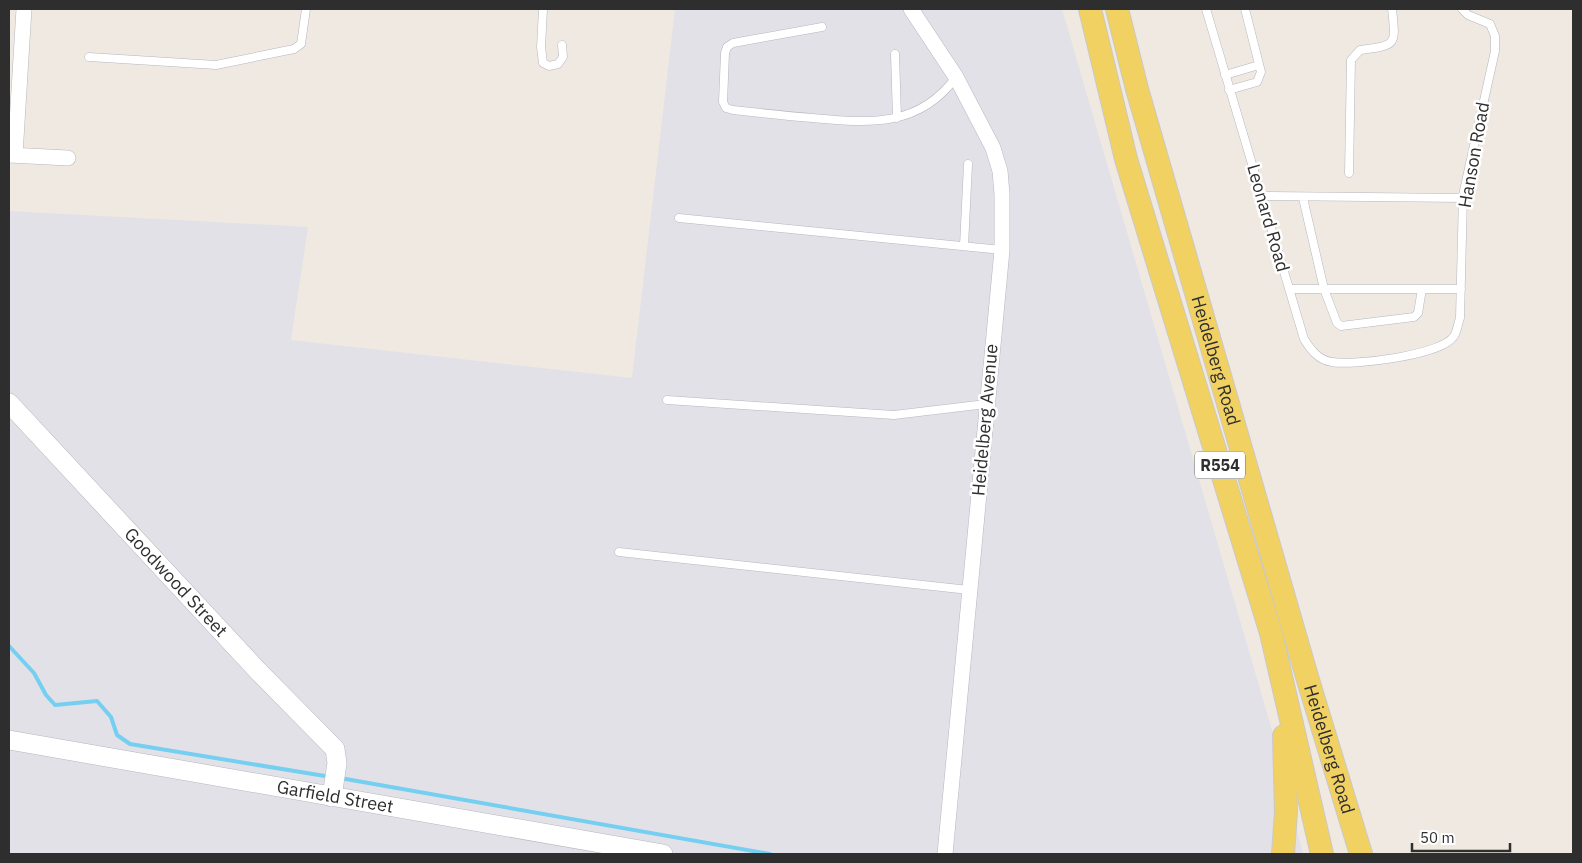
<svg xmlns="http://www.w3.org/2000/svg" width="1582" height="863" viewBox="0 0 1582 863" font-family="'IBM Plex Sans',sans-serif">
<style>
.industrial{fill:#e3e1e8}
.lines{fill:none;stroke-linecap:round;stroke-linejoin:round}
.stream{stroke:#75cff0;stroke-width:4}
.service-casing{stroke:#b4b7c1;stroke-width:9}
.minor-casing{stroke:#b4b7c1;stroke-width:16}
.tertiary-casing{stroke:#b4b7c1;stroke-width:20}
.primary-casing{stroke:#c9c9c9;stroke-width:24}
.service{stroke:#fff;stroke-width:8}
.minor{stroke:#fff;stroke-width:15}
.tertiary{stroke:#fff;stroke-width:19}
.primary{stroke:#f2d163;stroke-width:22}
.labels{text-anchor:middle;stroke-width:5;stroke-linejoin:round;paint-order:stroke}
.shield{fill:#fff;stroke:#6d6d6d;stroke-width:1}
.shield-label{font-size:16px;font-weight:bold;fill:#2e2e2e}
.street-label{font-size:18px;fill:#2e2e2e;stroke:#fff}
</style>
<rect width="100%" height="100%" fill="#efe9e1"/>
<path class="industrial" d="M675,9H1062L1274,737L1303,854H9V211L308,227L291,340L632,378Z"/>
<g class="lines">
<path class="stream" d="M9,646L34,673L46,695L55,705L97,701L111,717L117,735L130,744L331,777
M340,778L770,854"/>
<defs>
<path id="service" d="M543,9L541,47L543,63L549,66L558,64L563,57L562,45
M1206,9L1304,339C1311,350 1318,360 1332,362C1353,366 1443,355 1454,336C1457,332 1458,323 1460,318L1463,195L1495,51V36L1490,24L1468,15L1462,9
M822,27L733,43L727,47L725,53L723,102L726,108L733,110C760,113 787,116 813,118C869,123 919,128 956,77
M895,54L897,118
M89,57L216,65L294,49L301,44L306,9
M1225,75L1259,65
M1229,90L1257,82L1261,72L1245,9
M1349,173L1351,60L1360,50C1397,45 1396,46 1392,9
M1262,196L1463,198
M1303,198L1324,289L1337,323L1341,326L1414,317L1418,313L1422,289
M679,218L1002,250
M964,246L968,164
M1289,289H1461
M667,400L894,415L986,404
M619,552L969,590"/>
<path id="minor" d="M911,9L956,77L993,148L1000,171L1002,194V250L945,854
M9,155L68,158
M15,155L24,9"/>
<g id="tertiary">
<path id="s1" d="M9,403L259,672L335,749L337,763L332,797"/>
<path id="s2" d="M9,740L663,854"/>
</g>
<g id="primary">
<path d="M1090,9L1126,159L1271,633L1322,854"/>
<path id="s3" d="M1117,9L1137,89L1308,680L1361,854"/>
<path d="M1283,854L1286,812L1284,736"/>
</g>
</defs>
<use href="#service" class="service-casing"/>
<use href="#minor" class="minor-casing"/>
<use href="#tertiary" class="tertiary-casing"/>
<use href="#primary" class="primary-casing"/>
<use href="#service" class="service"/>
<use href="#minor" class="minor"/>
<use href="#tertiary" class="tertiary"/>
<use href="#primary" class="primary"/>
</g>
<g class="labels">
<rect class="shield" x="1195" y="451.5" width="50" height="27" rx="4"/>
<g class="shield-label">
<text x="1220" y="471">R554</text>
</g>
<g class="street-label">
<text transform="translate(1474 155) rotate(-80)" y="6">Hanson Road</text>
<text transform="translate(1268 218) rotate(74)" y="6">Leonard Road</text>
<text dy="6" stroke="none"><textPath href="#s3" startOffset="365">Heidelberg Road</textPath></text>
<text transform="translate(985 420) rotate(-85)" y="6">Heidelberg Avenue</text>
<text dy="6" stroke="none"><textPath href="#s1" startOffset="245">Goodwood Street</textPath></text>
<text dy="6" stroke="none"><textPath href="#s3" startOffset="770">Heidelberg Road</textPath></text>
<text dy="6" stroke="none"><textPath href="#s2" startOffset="331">Garfield Street</textPath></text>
</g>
</g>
<rect width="1582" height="863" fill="none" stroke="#2e2e2e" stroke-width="20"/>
<path d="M1412 843v8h98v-8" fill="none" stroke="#2e2e2e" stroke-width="2.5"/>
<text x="1420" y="843" font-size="15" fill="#2e2e2e" stroke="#ffffff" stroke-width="4" paint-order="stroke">50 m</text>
</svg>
